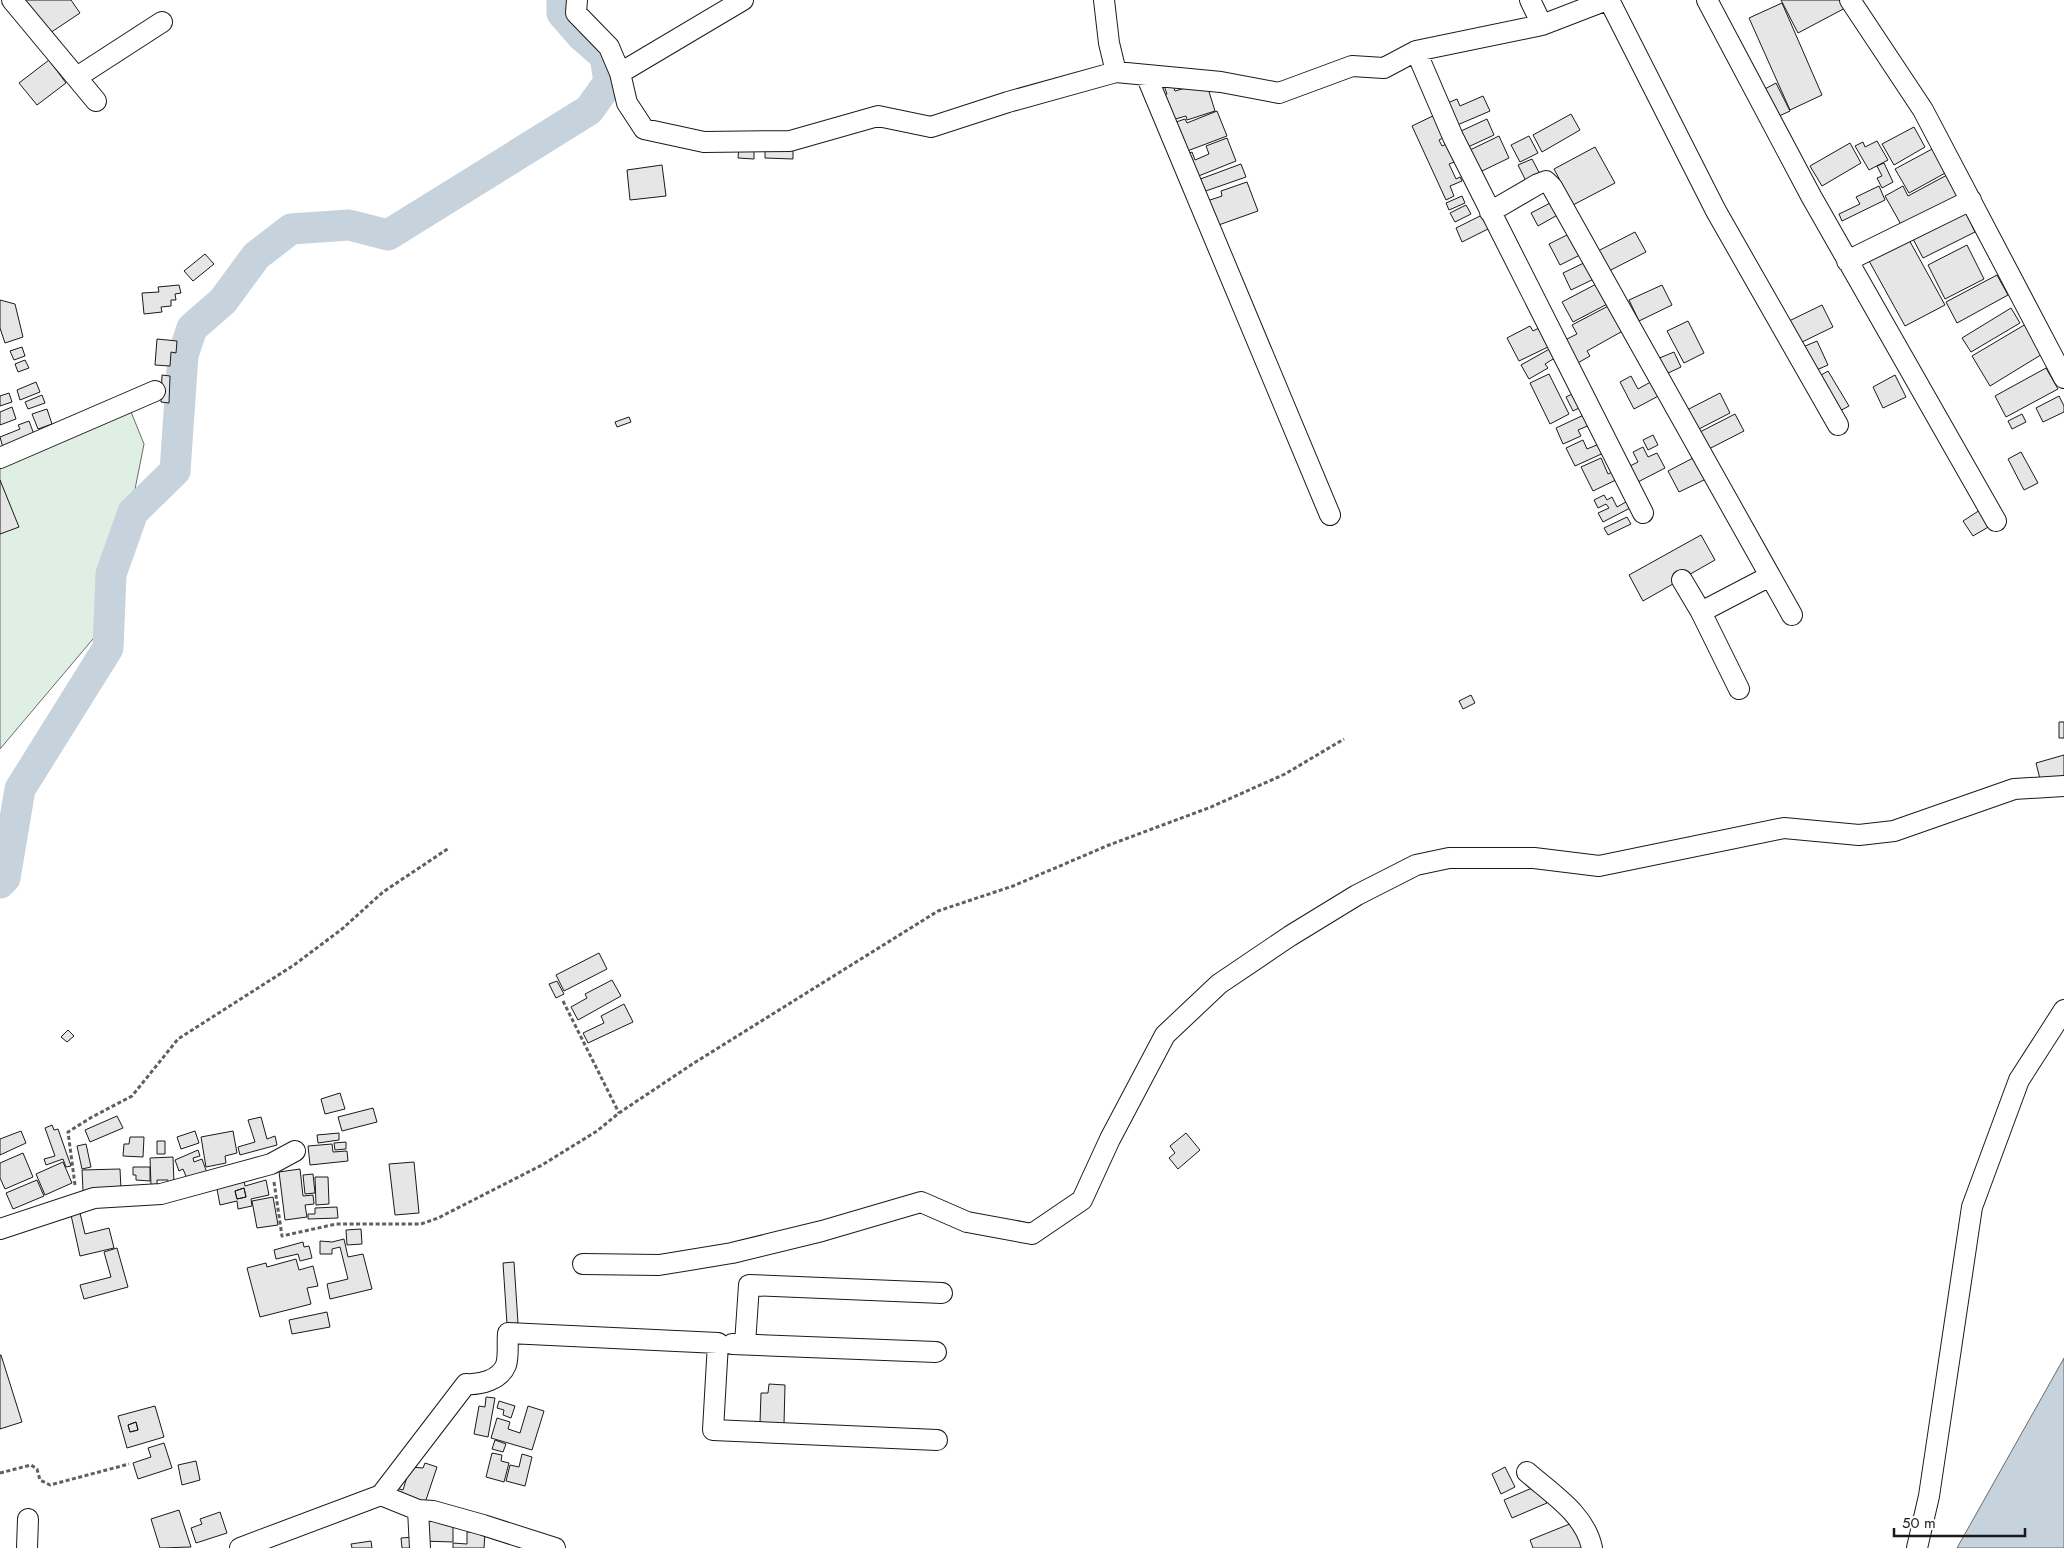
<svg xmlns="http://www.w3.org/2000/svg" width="2064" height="1548" viewBox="0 0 2064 1548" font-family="Jost,sans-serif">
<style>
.green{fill:#e0efe3;stroke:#6a6a6a}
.water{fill:#c6d2dc;stroke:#6a6a6a}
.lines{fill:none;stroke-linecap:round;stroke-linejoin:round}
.river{stroke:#c6d2dc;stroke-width:31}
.building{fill:#e6e6e6;stroke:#1a1a1a;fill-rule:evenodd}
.minor-casing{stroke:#1a1a1a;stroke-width:22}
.path{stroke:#5f5f5f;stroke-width:3;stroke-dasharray:4 2.5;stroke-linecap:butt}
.minor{stroke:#fff;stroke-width:20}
</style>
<rect width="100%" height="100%" fill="#fff"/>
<path class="green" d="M127,402L144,444L109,620L0,749V461Z"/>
<path class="water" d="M2064,1358V1548H1957Z"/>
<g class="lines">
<path class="river" d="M0,883L5,878L20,789L108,648L111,574L133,512L175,471L183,355L192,328L223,301L256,256L291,229L349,225L388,235L589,110L609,82L605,56L582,36L562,13V0"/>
</g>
<path class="building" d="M24,0H71L80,13L47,35Z
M1781,0H1845L1849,6L1798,33Z
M1782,3L1822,95L1790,110L1749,18Z
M49,60L66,83L37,105L19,83Z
M1171,80L1175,91L1206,82L1215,111L1187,120L1186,116L1168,121L1160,96L1167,94L1163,83Z
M1776,83L1790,111L1777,117L1763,90Z
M1483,96L1490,111L1455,126L1445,104L1457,99L1460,106Z
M1217,111L1227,136L1182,153L1170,124L1185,119L1187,123Z
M1439,113L1449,135L1439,140L1442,146L1449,143L1457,161L1449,164L1456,179L1460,177L1462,181L1450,186L1454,196L1446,200L1412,126Z
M1571,114L1580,130L1542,152L1533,135Z
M1487,119L1494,135L1468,147L1461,131Z
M1914,127L1925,147L1894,165L1882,144Z
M1499,136L1509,158L1480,172L1470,150Z
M1529,136L1538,153L1520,162L1511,145Z
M1227,138L1236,161L1191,179L1182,156L1192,152L1195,160L1209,154L1206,146Z
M1877,141L1888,160L1869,170L1855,146L1863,142L1865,147Z
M1850,143L1861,163L1822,186L1810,166Z
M765,144H793V159L765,158Z
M739,147L754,148V159L738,158Z
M1595,147L1615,183L1573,205L1554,169Z
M1934,148L1947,172L1909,193L1895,169Z
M1532,159L1542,178L1528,185L1518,165Z
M1884,163L1893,182L1882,188L1877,178L1882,176L1877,166Z
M1241,164L1246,177L1200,193L1195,181Z
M662,165L666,196L630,200L627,170Z
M1947,175L1960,198L1903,228L1885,196L1903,186L1908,196Z
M1247,182L1258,211L1213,227L1204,202L1222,196L1221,191Z
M1879,186L1885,200L1842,221L1839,214L1860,204L1856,197Z
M1462,196L1465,203L1449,210L1446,203Z
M1554,201L1561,213L1538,226L1531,213Z
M1466,205L1471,214L1455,222L1450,213Z
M1964,209L1975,232L1923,258L1911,235Z
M1486,213L1492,227L1462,242L1456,228Z
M1573,232L1584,253L1560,265L1549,244Z
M1635,232L1646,252L1607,272L1596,252Z
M1908,238L1945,305L1905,326L1868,259Z
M1967,245L1984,279L1945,299L1928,265Z
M205,254L214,264L193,281L184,271Z
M1590,260L1598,277L1571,290L1563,273Z
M1997,275L2008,295L1957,323L1946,302Z
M1602,281L1613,301L1573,322L1562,302Z
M179,285L181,293L175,294L176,300H171V306L161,307L162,312L144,314L142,293L159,292L158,287Z
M1662,285L1672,305L1639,321L1629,300Z
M0,300L15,304L23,337L5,343L0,328Z
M1614,303L1628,328L1587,351L1590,356L1576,364L1563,341L1577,334L1572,325Z
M1822,305L1833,327L1798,344L1787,322Z
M2011,308L2020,323L1971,352L1962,338Z
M1688,321L1704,353L1684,363L1667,331Z
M2026,324L2044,353L1990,386L1972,356Z
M1530,326L1533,331L1541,327L1550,346L1519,361L1507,338Z
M157,339L177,341L176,353L171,352L170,366L155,365Z
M1817,341L1828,365L1814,371L1803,347Z
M22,347L25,356L14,360L10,351Z
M1553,347L1558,356L1545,364L1548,368L1529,379L1521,365Z
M1674,352L1681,367L1664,375L1657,359Z
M25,360L29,368L18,372L15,364Z
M2046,368L2058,389L2006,417L1995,396Z
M1828,371L1849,406L1836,413L1816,378Z
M1549,374L1569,414L1550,424L1530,383Z
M162,375L170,376L169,403L161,402Z
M1895,375L1906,397L1883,408L1873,387Z
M1631,376L1638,389L1656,379L1664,393L1634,409L1620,382Z
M36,382L40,392L20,400L17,390Z
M1580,390L1587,404L1573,411L1566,397Z
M9,393L12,402L0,406V396Z
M1720,393L1730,413L1697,430L1687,410Z
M42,395L45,403L28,409L25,402Z
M2059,396L2064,406V412L2043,422L2036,408Z
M12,407L16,419L0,425V412Z
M47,409L52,424L38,429L32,414Z
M1588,413L1592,424L1578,430L1581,436L1563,444L1556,428Z
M1735,414L1744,431L1705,451L1696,434Z
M2022,414L2026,422L2012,429L2008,421Z
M629,417L631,422L617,427L615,422Z
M29,421L35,437L3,448L0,437L20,429L18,425Z
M1653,435L1658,445L1648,450L1643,440Z
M1583,440L1587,449L1604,442L1608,451L1575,466L1566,448Z
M1643,447L1648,457L1657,453L1665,468L1636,483L1628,467L1638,462L1633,452Z
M2021,452L2038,483L2024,490L2008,459Z
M1695,457L1706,479L1679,492L1668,471Z
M1601,458L1608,474L1618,469L1622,477L1593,491L1581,467Z
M0,480L19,527L0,534Z
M1604,495L1607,500L1612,497L1617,507L1631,499L1634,506L1603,522L1598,513L1609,508L1606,504L1598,508L1594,500Z
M1980,510L1990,526L1973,536L1963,521Z
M1627,517L1631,524L1608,535L1604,528Z
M1701,535L1715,560L1643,601L1629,575Z
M1471,695L1475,703L1463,709L1459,701Z
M2059,722H2064V738H2059Z
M2064,755V776L2041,783L2036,763Z
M599,953L607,969L564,991L556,975Z
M612,980L621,996L578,1020L571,1007L587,998L585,994Z
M557,981L564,994L556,998L549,984Z
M624,1004L633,1022L588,1043L583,1033L604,1023L601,1016Z
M68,1030L74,1036L67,1042L61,1037Z
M340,1093L345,1109L325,1114L321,1099Z
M373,1108L377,1122L342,1131L338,1117Z
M117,1116L123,1128L90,1142L85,1130Z
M261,1117L267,1139L275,1136L277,1145L240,1155L238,1147L255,1142L248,1120Z
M52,1125L54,1130L58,1129L71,1166L66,1167L63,1159L46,1165L44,1159L55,1156L45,1128Z
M21,1131L26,1143L0,1155V1139Z
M195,1131L199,1143L181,1149L177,1137Z
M233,1131L237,1153L225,1156L226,1163L206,1167L201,1137Z
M339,1133V1140L318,1143L317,1135Z
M1186,1133L1200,1150L1178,1169L1169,1158L1175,1153L1170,1146Z
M130,1137H144L143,1157L123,1156L124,1144H129Z
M157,1141H165V1154H157Z
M346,1142V1149L335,1150L334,1143Z
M86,1144L91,1167L82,1169L77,1146Z
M332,1144L333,1152L347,1151L348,1161L310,1165L308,1146Z
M198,1150L200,1156L193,1158L194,1162L202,1159L207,1173L188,1181L183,1169L179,1171L175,1160Z
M23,1153L33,1177L5,1189L0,1178V1163Z
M173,1157L174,1184L168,1185V1180H157V1185H151L150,1158Z
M63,1162L72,1183L45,1195L36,1174Z
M414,1162L419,1213L395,1215L389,1164Z
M133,1167H150V1181L136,1180V1175H133Z
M120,1169L121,1190L83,1191L82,1170Z
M300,1169L303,1196L313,1195L314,1204L305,1205L307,1217L285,1220L279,1172Z
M313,1174L315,1193L305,1194L303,1175Z
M243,1175L245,1186L266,1180L269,1195L251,1199L252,1206L238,1209L237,1201L220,1205L216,1184ZM244,1188L246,1197L237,1199L235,1191Z
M315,1177H328L329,1204L316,1205Z
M37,1180L44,1196L13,1209L6,1193Z
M244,1188L246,1197L237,1199L235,1191Z
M273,1197L278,1225L257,1228L252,1201Z
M337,1207L338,1218L308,1219V1214H315V1208Z
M80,1213L85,1234L109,1228L114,1248L80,1256L71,1215Z
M361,1229L362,1244L347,1245L346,1230Z
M344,1239L348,1257L363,1254L372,1289L330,1299L327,1284L348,1279L340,1247L332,1249V1254H320V1241L332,1242Z
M303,1242L304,1247L309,1246L312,1258L300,1261L298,1254L276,1259L274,1250Z
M117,1248L128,1287L84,1299L80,1285L111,1277L104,1252Z
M296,1259L299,1270L313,1266L318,1286L307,1288L311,1304L260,1317L247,1268L266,1263L267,1267Z
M514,1262L518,1323L507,1324L503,1263Z
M327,1312L330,1327L292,1334L289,1320Z
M0,1355H1L22,1422L0,1429Z
M769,1384L785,1385L784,1424L760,1423L761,1393H768Z
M486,1397L495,1398L488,1437L474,1434L479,1406L485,1407Z
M499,1401L515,1406L511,1418L503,1415L504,1410L497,1408Z
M155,1406L164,1437L127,1448L118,1416ZM136,1422L138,1430L130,1432L128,1425Z
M528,1406L544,1411L532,1450L491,1438L497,1418L510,1422L508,1429L520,1433Z
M136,1422L138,1430L130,1432L128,1425Z
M495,1440L506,1444L503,1452L492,1449Z
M164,1443L172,1468L138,1479L133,1463L151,1457L148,1448Z
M492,1453L502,1455L501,1461L509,1463L504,1482L486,1477Z
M522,1454L532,1457L525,1486L506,1481L510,1465L519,1467Z
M196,1461L200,1480L182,1485L178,1465Z
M425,1463L437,1467L425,1503L394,1492L396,1488L403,1490L410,1467L423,1468Z
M1505,1467L1515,1487L1501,1494L1492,1474Z
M1539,1485L1547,1503L1512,1518L1504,1500Z
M179,1510L191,1547L160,1548L151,1519Z
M220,1512L227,1533L196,1543L191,1528L202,1524L200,1519Z
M423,1519L453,1520V1542L422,1541Z
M1577,1521L1587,1548H1533L1530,1540Z
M467,1532H485L484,1548H453V1543L467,1544Z
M413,1537L414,1548H402L401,1538Z
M371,1541L372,1548H352L351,1544Z"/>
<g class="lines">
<defs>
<path id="minor" d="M12,0L96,101
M577,0L576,13L609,47L620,73L627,103L644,129L704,142L790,141L878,116L931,127L1008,102L1116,72L1221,82L1279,93L1352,66L1384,68L1416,51L1542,25L1607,0
M1104,0L1109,43L1116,72
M1530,0L1542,25
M1609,0L1716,211L1838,425
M1707,0L1811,196L1996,521
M1850,0L1923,110L2064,378
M1416,51L1453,137L1643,513
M620,73L743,0
M1146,75L1330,515
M77,77L162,22
M1490,212L1538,184L1546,181L1552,187L1792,615
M1847,261L1971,200
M0,458L155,391
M1682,580L1701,612L1739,689
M1701,612L1770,576
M0,1229L94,1198L161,1194L271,1164L295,1151
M583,1264L659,1265L732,1253L822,1231L921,1202L967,1222L1032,1234L1082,1200L1110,1139L1165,1035L1219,984L1290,936L1357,895L1416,865L1449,858H1534L1599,866L1784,828L1859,835L1894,831L2014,789L2064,786
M732,1344L936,1352
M745,1344L749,1285L942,1293
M1527,1472C1552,1494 1585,1514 1592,1548
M381,1495L418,1510L433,1511L483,1525L555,1548
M418,1510L420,1548
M27,1548L28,1519
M240,1548L381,1495L466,1384C480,1385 500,1380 506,1365C509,1356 507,1342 508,1333L718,1343L713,1430L937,1440
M1917,1548L1929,1496L1972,1207L2019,1080L2064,1010"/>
</defs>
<use href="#minor" class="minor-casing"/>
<path class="path" d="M563,1001L619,1113
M274,1182L282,1236L336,1224H421L438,1218L542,1165L597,1131L619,1113L694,1063L938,911L1013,886L1109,845L1211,807L1285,774L1344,739
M75,1185L68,1132L92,1117L132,1096L178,1039L294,965L342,929L383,892L449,848
M0,1473L31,1465L37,1469L40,1480L50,1485L129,1464"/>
<use href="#minor" class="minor"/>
</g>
<path d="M1894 1528v8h131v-8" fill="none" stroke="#1a1a1a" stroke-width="2.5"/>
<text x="1902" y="1528" font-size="15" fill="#1a1a1a" stroke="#ffffff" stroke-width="4" paint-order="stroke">50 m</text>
</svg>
